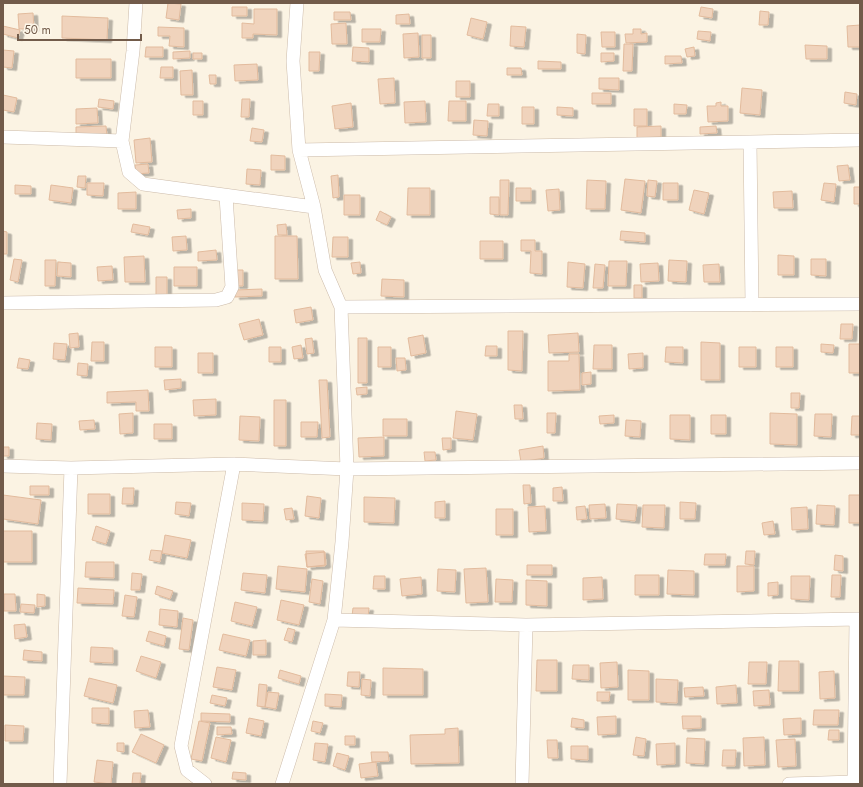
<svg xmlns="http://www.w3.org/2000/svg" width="863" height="787" viewBox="0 0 863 787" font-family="Jost,sans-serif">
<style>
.building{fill:#f0d3bc;stroke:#e2bb9d;filter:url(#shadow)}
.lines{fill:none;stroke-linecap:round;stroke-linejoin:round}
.minor-casing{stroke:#cba;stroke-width:14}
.minor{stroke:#fff;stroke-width:13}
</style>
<defs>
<filter id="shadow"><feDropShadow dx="4.5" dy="2.5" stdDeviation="0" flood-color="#0004"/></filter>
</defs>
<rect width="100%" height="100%" fill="#fbf3e3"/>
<path class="building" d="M168,3L181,4L179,20L166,18Z
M232,7H247V16H232Z
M701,7L713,9L712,18L699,16Z
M254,9H277V35L253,34V38H242V23L254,24Z
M760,11L769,12L768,25H759Z
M334,12H350L351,20H334Z
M33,13L34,29H19L18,14Z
M409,14L410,24H396V15Z
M62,16L108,18L107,40L62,38Z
M471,18L487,22L483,39L467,35Z
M346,23L347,44H332L331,24Z
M860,25V47H848L847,26Z
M3,26L20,30L18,38L3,34Z
M511,26L526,27L524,47L510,46Z
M158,27L184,28V47L169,46L170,36H158Z
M362,29H381L380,42H362Z
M633,29H641V34L647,33V42L626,43L625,34H633Z
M698,31L711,32L710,41L697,39Z
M601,32H615V47H602Z
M418,33L419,57L404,58L403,34Z
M577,34L586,35L585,54L577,53Z
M422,35H431V58H422Z
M624,44H633L632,71H623Z
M805,45L827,46V59H806Z
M146,47H163V57H145Z
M353,47L369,48V62L352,61Z
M694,47L695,56L687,57L685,49Z
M3,50L14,51L12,68L3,67Z
M190,51V58L173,59V52Z
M309,52H320L319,71H309Z
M193,53H202V59H193Z
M601,53H614V61L601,62Z
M665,56H681L682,63L665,64Z
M76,59H111V78H76Z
M538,61L561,62V69H538Z
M257,64L258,80L235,81L234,65Z
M161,67H173V78H160Z
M507,68H521L522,75H507Z
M192,70L193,95H181L180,71Z
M209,75H216V84H210Z
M394,78L395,103L380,104L378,79Z
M599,78H619V90L599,89Z
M456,81H470V97H456Z
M742,88L762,90L760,115L740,113Z
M845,92L857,94L856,105L844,103Z
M592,93H611V104H592Z
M3,95L17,98L14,112L3,110Z
M99,99L114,101L113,109L98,107Z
M242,99H250L249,117H241Z
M193,101H203V115H193Z
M425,101L426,122L405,123L404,102Z
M449,101H466V121H448Z
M721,102V106H728V121L708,122L707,106H716V103Z
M351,103L353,127L335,129L332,106Z
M488,104H499V116H487Z
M674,104L687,105L686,114H674Z
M522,107H534V124H522Z
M557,107L573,108V116L557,115Z
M97,108L98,123L76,124V109Z
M634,109H647V126H634Z
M474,120L488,121L487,136L473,135Z
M106,126L107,136L76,137V127Z
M661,126V137L637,138V127Z
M716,126L717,133L700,134V127Z
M252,128L264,130L262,142L250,141Z
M150,138L152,162L136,163L134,140Z
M271,155L285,156V170H271Z
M148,164L149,173L136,174L135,165Z
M848,165L850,180L839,181L837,166Z
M247,169L261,170L260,185L246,184Z
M338,175L339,197L333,198L331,176Z
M78,176H86L85,188L77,187Z
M625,179L645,181L641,213L621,210Z
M500,180H509L508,215H500Z
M587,180L606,181L605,209H586Z
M648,180L657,181L655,197L647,196Z
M87,183H104L103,196L87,195Z
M663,183H678V200H663Z
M824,183L836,184L834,202L821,200Z
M15,185L31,186V194H15Z
M51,185L73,188L71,203L49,200Z
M854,187H860V204H854Z
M408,188H430V215H407Z
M516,188H531V201H516Z
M559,189L560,210L548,211L546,190Z
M694,190L709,193L704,214L689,210Z
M792,191L793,208H774L773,192Z
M136,192V209H118V193Z
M344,195H360V215H344Z
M490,197H499V215L490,214Z
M191,209V218L178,219L177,210Z
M380,211L391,217L387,225L376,220Z
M133,224L150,227L148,235L131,232Z
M286,224L287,235H278L277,225Z
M3,231L7,232V254H3Z
M621,231L645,233V242L620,240Z
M186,236L187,250L173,251L172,237Z
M275,236H297L298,279H275Z
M333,237H348V257H332Z
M521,240H535V251H542V274L530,273L531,251H521Z
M480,241H503V259H480Z
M216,250L217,260L198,261V252Z
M778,255L794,256V275H778Z
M144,256L145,282H125L124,257Z
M14,259L22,260L18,282L10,280Z
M811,259H826V276L811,275Z
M45,260H56L55,286H45Z
M669,260L687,261L686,282L668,281Z
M609,261H627L626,286H608Z
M58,262L71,263V277L57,276Z
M360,262L361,273L353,274L351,263Z
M568,262L585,264L583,288L567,287Z
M658,263L659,281L641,282L640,264Z
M595,264L605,265L603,288H593Z
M719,264L720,282H704L703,265Z
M112,266L113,280L98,281L97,267Z
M174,267H197V286H174Z
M236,270H243V286H235Z
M156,277H167V299H156Z
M382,279L404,280V297L381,296Z
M634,285H642V298H634Z
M262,289V296L235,297V290Z
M311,307L313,320L296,323L294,310Z
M259,319L263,335L244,340L239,324Z
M841,324H853L852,339H840Z
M508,331H523L522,371L508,370Z
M78,333L79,347L70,348L69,334Z
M578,333L579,352L549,353L548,335Z
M423,335L426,353L411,356L408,338Z
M312,338L314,353L307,354L305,339Z
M358,338H367V383H358Z
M92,342H104V361H91Z
M701,342L720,343V380H701Z
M54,343L67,344L65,360L53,359Z
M821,344L834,345L833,353L821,352Z
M849,344H860V373H849Z
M301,345L303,358L294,359L292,347Z
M594,345H612V369H593Z
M486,346H497V356H485Z
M155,347H172V367H155Z
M269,347H281V362H269Z
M378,347H391V367H378Z
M666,347H683V363L665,362Z
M739,347H756V367H739Z
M776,347H793V367H776Z
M198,353H213V373H198Z
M643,353V368L629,369L628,354Z
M569,354H579L580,390L548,391V361H569Z
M19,358L30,360L28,369L17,368Z
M396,358H405L406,370L397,371Z
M78,363L88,364L87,376L77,375Z
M591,372V384L582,385V373Z
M181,379V388L165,390L164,380Z
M319,380H327L330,437L322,438Z
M367,387V394L357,395L356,388Z
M148,390L149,411H136V402L107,403V392Z
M791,393H800L799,408H791Z
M216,399V415L194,416L193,400Z
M274,400H286V446H274Z
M514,405H522L523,419H515Z
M456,411L477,414L473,440L453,438Z
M133,413V433L120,434L119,414Z
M547,413H556L555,433H547Z
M770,413L797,414V445L770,444Z
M815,414H832L831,437L814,436Z
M614,415V423L600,424L599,416Z
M670,415H690V440L670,439Z
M711,415H726V434H711Z
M240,416L260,417L259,441L239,440Z
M852,416H860V435H851Z
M383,419H407V436H383Z
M94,420L95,429L80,430L79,421Z
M626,420L641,421L640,437L625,436Z
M301,422H318L317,437H301Z
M37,423L52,424L51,440L36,439Z
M154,424H172V439H154Z
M384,437V456L359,457L358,438Z
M442,438H451V449L443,450Z
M543,446L544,458L521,462L519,450Z
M3,447H9V456H3Z
M424,452H435L436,460L425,461Z
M523,485H530L531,503L524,504Z
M30,486H49V495H30Z
M562,487L563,501H553V488Z
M123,488H134L133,504H122Z
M88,494H110V514H88Z
M3,495L41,500L38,524L3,519Z
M849,495H860V523H849Z
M307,496L321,498L319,518L305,516Z
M364,497L395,498L394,523L364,522Z
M445,501V518H435V502Z
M176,502L191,503L189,516L175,514Z
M680,502L696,503L695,519H680Z
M242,503L264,504L263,521L242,520Z
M605,504L606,518L590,519L589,505Z
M617,504L637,505L635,521L616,519Z
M643,505H665L664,528L642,527Z
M817,505L835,506L834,525L816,524Z
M545,506L546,531L529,532L528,507Z
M585,506L587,519L577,520L576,507Z
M807,507L808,529L792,530L791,508Z
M292,508L294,519L286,520L284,509Z
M496,509H513V535H496Z
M773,521L775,534L764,535L762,523Z
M96,526L110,531L106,544L92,540Z
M3,531H32V562H3Z
M165,535L191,540L187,558L162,553Z
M151,550L162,551L160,562L149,560Z
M306,551H324L325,566L307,567Z
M746,551H755L754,565L745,564Z
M325,552L326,565L307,567L305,554Z
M705,554H726L725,565H704Z
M835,555L843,556V571L834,570Z
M86,562H114V578L85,577Z
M527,565H552V575H527Z
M278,566L307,569L305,592L276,589Z
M737,566H754V591L737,592Z
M486,568L488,602L466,603L464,569Z
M438,569L456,570L455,592L437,591Z
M668,570L694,571V595L667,594Z
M132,573L142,574L140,590H131Z
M243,573L267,575L265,593L241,590Z
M635,575H659V595H635Z
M832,575H841L840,597H831Z
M374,576H385V589H373Z
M791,576H810L809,600L791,599Z
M421,577L422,594L402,596L400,579Z
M602,577L603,599L583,600V578Z
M312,579L323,581L320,604L309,602Z
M496,579L513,580L512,602H495Z
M526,580L547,581V606L526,605Z
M778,582V595L768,596V583Z
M157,586L173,591L170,599L155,594Z
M78,588L114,590L113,604L77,603Z
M4,594H15L16,611H4Z
M37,594L45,595V606L37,607Z
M125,595L137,597L134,617L122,616Z
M281,600L304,605L299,625L277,620Z
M235,602L257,607L252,626L231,621Z
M21,604L35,605L34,613L20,612Z
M353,608H369L368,617L352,616Z
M160,609L178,611L177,627L159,625Z
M183,618L193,620L189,650L179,649Z
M25,624L27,637L15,639L14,625Z
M288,628L295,630L292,642L284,640Z
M149,631L166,636L164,646L146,641Z
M223,634L250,640L246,656L219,650Z
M266,640V655H253V641Z
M91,647L113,648V663L90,662Z
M24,650L42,652V661L23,660Z
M141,656L161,662L156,678L136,671Z
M537,660H557V691H536Z
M779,661H799V691H778Z
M617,662L618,687L601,688L600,663Z
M749,662H767L766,684H748Z
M573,665H589V680L572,679Z
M217,667L236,670L232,690L213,687Z
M383,668L423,669V695H383Z
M280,670L301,676L299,684L278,678Z
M628,670L649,671V700H628Z
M834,671L835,698L820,699L819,672Z
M348,672H360L359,687L347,686Z
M3,676L25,677L24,695H3Z
M89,678L117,685L113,703L84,696Z
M362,679L371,680L370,696L361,695Z
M656,679L678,680L677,703L656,702Z
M259,684L267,685L265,707L257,706Z
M736,685L737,703L717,704L716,687Z
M703,687L704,696L685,697L684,688Z
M769,690L770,705L754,706L753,691Z
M268,692L279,693L276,709L265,707Z
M597,692H610L609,701H597Z
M325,694L342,695L341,707L325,706Z
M212,695L227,698L225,706L210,703Z
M92,708H109V724L92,723Z
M148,710L150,727L135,728L134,711Z
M814,710H839L838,725H813Z
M201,713L230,714V722L201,721Z
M616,716V734L598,735L597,717Z
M682,716H701V728L683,729Z
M249,718L264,721L261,736L246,733Z
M572,718L584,720V728L571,727Z
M801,718V734L784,735L783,719Z
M199,721L210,723L202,761L191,759Z
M313,721L323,723L320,733L311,731Z
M5,725L24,726L23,741H5Z
M217,727H231L232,734L217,735Z
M458,728L459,763L411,764L410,735L445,734V729Z
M829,730H839V740H828Z
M141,734L164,745L156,763L132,752Z
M345,736H355V745H345Z
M216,737L231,740L226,762L211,758Z
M636,737L646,739L644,756L633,755Z
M764,737L765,765L744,766L743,738Z
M687,738L705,739L704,764L686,763Z
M795,739L796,766L778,767L776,740Z
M547,740H557L558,758H548Z
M117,743H124V752L117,751Z
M315,743L328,744L325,762L313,760Z
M675,743V764L657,765L656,744Z
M571,746H588V760L571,759Z
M723,750H736L735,766H722Z
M371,752H388L389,761L372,762Z
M337,753L349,756L345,770L333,766Z
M97,760L113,762L111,784L94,782Z
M376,762L378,776L361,778L359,764Z
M233,772L246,773V780L232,779Z
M133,773H141L140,784H132Z"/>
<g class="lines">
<defs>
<path id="minor" d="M136,3L133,51L122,141L129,172L143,184L314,207
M3,137L122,141
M750,142L752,305
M299,150L860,140
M3,303L216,300L227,297L232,287L226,196
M341,307L860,304
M3,466L71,468L234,464L347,469L860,463
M334,620L526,625L860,619
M60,784L71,468
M205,784L187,770L181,746L234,464
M282,784L334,620L342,542L347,469L341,307L325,270L314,207L299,150L293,61L297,3
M522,784L526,625
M789,784L854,782
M854,784L856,620"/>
</defs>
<use href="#minor" class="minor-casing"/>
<use href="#minor" class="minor"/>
</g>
<rect width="863" height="787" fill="none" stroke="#725b4a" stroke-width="8"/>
<path d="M18 34v6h123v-6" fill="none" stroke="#725b4a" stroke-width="2"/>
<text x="24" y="34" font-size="12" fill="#725b4a" stroke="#fef7e9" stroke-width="3" paint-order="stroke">50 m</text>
</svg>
